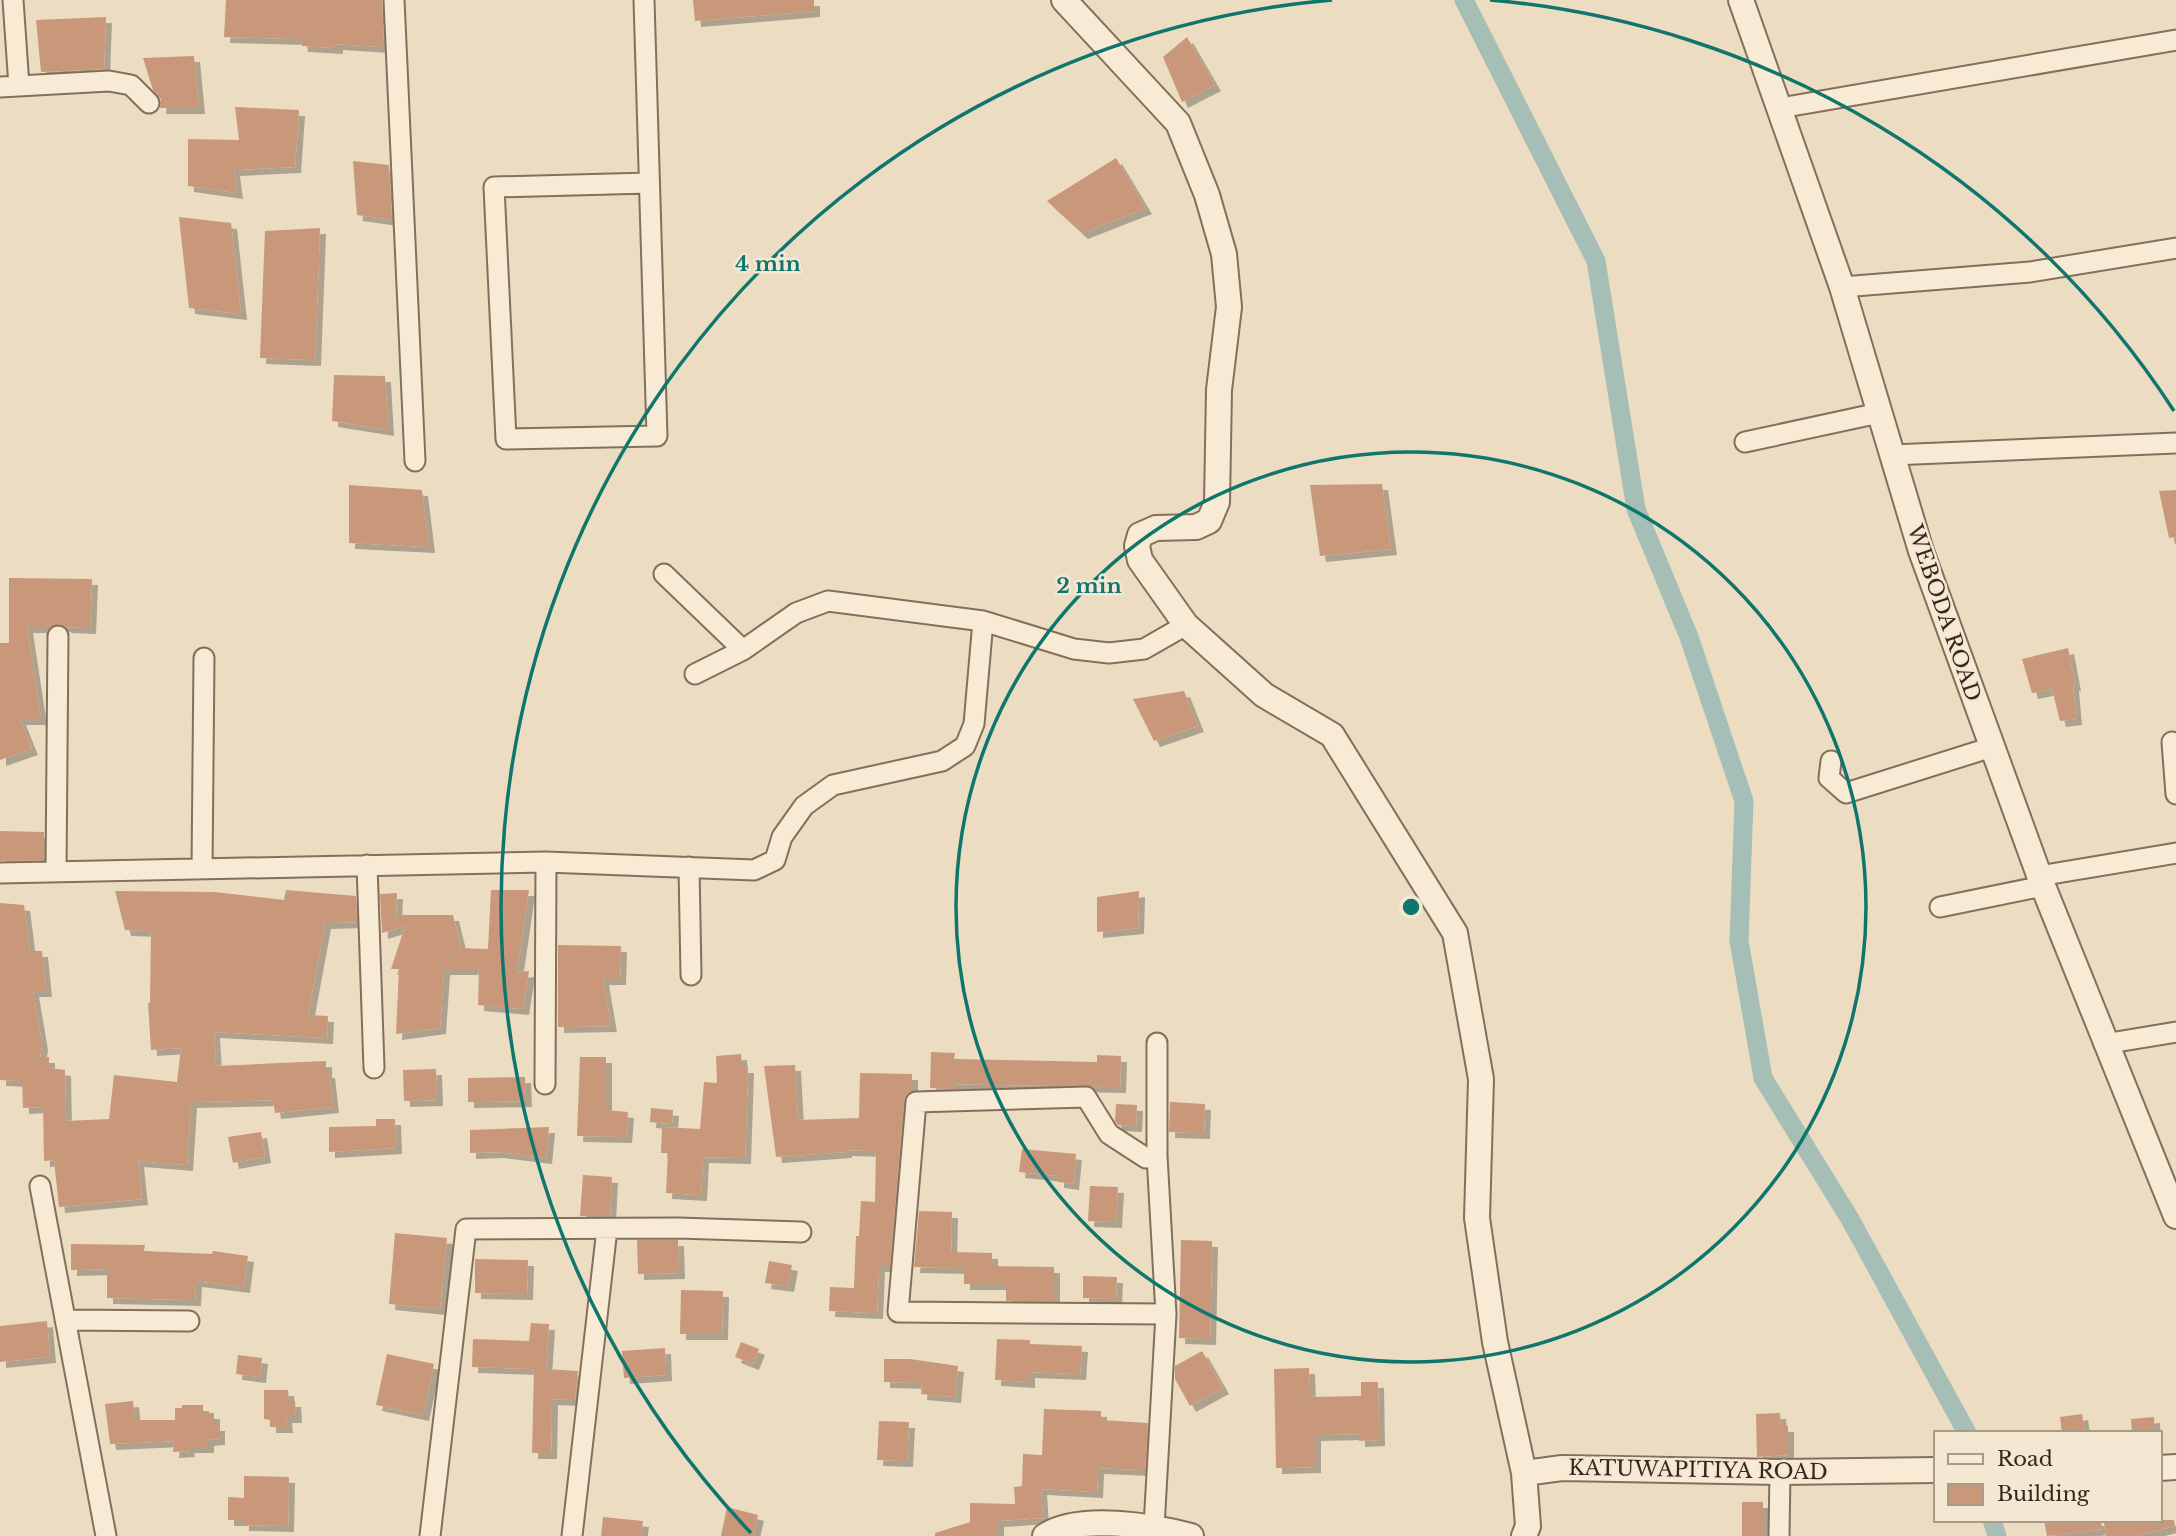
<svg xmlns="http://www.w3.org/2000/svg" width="2176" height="1536" viewBox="0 0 2176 1536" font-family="'Libre Baskerville',serif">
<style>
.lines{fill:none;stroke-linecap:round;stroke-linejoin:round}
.canal{stroke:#a5bfb6;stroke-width:19}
.building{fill:#c9977a;filter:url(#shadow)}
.minor-casing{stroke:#856f5a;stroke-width:23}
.tertiary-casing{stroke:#856f5a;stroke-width:28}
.minor{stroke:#f7ebd5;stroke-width:19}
.tertiary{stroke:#f7ebd5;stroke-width:24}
.ring{fill:none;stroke:#0f766e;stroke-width:3.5}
.labels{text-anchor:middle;stroke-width:5;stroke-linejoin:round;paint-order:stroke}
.street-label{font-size:21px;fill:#36281e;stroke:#f4e8d2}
.centre{fill:#0f766e;stroke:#f4e8d2;stroke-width:3.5}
.ring-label{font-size:21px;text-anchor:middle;font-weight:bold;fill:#0f766e;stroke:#f4e8d2;stroke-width:5;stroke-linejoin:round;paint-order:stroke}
</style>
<defs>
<filter id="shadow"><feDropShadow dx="6" dy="6" stdDeviation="0" flood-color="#0004"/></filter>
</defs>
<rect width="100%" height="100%" fill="#ecddc2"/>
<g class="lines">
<path class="canal" d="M1464,0L1596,261L1636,509L1689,637L1744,801L1739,941L1763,1078L1850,1219L1967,1433
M1992,1520L1997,1536"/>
</g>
<path class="building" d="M226,0H382L384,47L337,44V48L302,46L301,39L224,37Z
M693,0H814V11L695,21Z
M106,17L104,69L41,72L36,20Z
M1187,37L1215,85L1182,102L1163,57Z
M194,56L199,108H160L161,99L153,90L143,58Z
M235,107L299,110L295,167L234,170L237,193L188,186V139L239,140Z
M1116,158L1146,208L1082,233L1047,201Z
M353,161L389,165L392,220L357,215Z
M179,217L231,223L241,314L189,308Z
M320,228L315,360L260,358L265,231Z
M334,375L385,376L388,430L332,421Z
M1382,484L1391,549L1320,556L1310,485Z
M349,485L422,490L429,547L349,543Z
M2176,490V537L2169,538L2159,491Z
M9,578L92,579L90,628L66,627L59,624L50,627H27L41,719H20L32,749L0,760V643H9Z
M2068,648L2075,685H2073L2076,719L2060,721L2052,689L2032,693L2022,659Z
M1184,691L1198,726L1154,741L1133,699Z
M0,831L44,832V860L0,861Z
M286,890L356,896L357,922L325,923L308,1015L328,1016L327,1038L214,1032L216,1066L326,1061V1072H329L333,1107L275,1113L273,1100L191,1102L187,1165L138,1161L142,1199L59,1207L54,1160L44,1161L43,1107L23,1108L22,1081L0,1080V903L24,905L30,951H42L46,991H33L42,1044L40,1057H49V1068L65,1070L66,1121L109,1119L114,1075L177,1082L181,1048L151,1050L148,1003H150L151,931L125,930L115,891L215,892L284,900Z
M491,890H529L517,972L529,971L523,1009L478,1005L479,969H444L440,1028L396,1034L399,969H391L405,926L382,933L380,894L397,893L396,915H453L461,948L488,949Z
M1139,891L1138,928L1097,932V897Z
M558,945L621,946L620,979H603L611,1026L558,1027Z
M931,1052L955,1053L954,1059L1004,1060L1097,1062V1055L1121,1056L1120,1087L953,1084V1089L930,1088Z
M741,1054L742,1067H748L745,1158L703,1157L701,1195L666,1193L668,1153H661L662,1127L700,1129L704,1082L717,1083L716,1056Z
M580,1057H606V1110L628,1112L626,1137L577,1136Z
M795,1065L798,1120L859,1118L860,1073L912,1074V1091L906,1095L904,1101L890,1266H879L877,1313L829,1311L830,1287L854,1288L856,1236H859L861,1201L875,1202L876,1151L846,1150V1152L776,1157L764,1066Z
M436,1069L437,1100L404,1101L403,1070Z
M525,1077L526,1101L468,1102V1078Z
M1170,1102L1205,1104L1204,1133L1169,1132Z
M1116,1104L1137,1105L1136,1126L1118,1125L1115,1121Z
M651,1108L673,1110L672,1124L650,1122Z
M376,1119H395L396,1148L329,1152V1127L376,1126Z
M549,1127L546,1158L497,1152L470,1153V1130Z
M261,1132L265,1157L233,1163L228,1137Z
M1022,1149L1076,1154L1073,1184L1058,1182V1176L1019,1172Z
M583,1175L612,1177L610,1216H580Z
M1090,1186L1118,1187L1116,1222L1088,1221Z
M919,1211L952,1212L951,1252L992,1253V1266L1054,1267V1301H1006V1284H964V1268L914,1267Z
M395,1233L447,1238L440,1309L389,1304Z
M637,1240H678L679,1273L638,1274Z
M1181,1240L1212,1241L1210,1339L1179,1338Z
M71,1244L145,1245L144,1251L212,1254L213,1251L248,1256L244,1287L196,1281L195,1300L107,1298V1269L71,1270Z
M475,1259L528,1260L527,1294L475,1293Z
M769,1261L792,1265L788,1286L765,1283Z
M1083,1276L1117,1277L1116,1299L1083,1298Z
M681,1290L723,1291L722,1334H680Z
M47,1321L50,1357L0,1362V1326Z
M531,1323L549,1324L546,1369L578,1371L575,1400L552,1399L551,1453H532L534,1369L472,1367L473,1339L529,1341Z
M997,1339L1030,1340V1344L1082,1346L1080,1374L1029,1372V1382L995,1380Z
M741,1342L759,1349L753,1364L735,1357Z
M665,1348L666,1375L624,1378L622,1351Z
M1202,1351L1223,1388L1190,1406L1175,1379V1366Z
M387,1354L434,1364L423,1415L376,1405Z
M238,1355L262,1358L260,1377L236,1374Z
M884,1359H910L958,1366L955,1397L921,1394L922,1383L884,1382Z
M1309,1368L1310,1397L1361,1396V1382H1378L1379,1440L1359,1441V1434L1315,1435V1467L1276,1468L1274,1369Z
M264,1390H288L289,1401H295L296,1417H286L287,1427H270V1420L264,1419Z
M133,1401L135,1420H175V1408H182V1405H203V1413H214V1425H219V1439L208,1440V1447H188L189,1451L173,1452L174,1441L110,1444L105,1404Z
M1044,1409L1101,1411V1420L1148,1423L1145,1470L1098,1468L1097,1492L1041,1489L1043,1518L998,1521V1536H935V1533L970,1522V1503L1015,1504L1014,1487L1022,1486L1023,1454L1042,1455Z
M1780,1413L1781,1426H1788V1455L1757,1457L1756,1414Z
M2082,1414L2085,1433H2062L2060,1417Z
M2154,1417L2155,1433H2132L2131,1419Z
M879,1421L909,1422L907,1461L877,1460Z
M244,1476L289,1477L288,1526L243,1525V1520H228V1497L244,1498Z
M1742,1502H1763V1536H1742Z
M727,1507L758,1515L753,1536H721Z
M603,1517L643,1521L641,1536H601Z
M2044,1520H2101L2102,1529L2047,1536Z
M2121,1520H2174L2175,1526L2134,1536H2106L2104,1523Z"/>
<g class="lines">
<defs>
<path id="minor" d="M13,0L19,86
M394,0L415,461
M644,0L657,436L506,439L494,187L649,183
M0,87L109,81L131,85L149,103
M1780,108L2176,40
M1842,287L2030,272L2176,248
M1745,442L1879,413
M1892,455L2176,443
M664,574L743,650
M695,674L743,650L796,613L828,601L983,621L1074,649L1109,653L1144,649L1186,625
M2172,742L2176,794
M1831,761L1829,778L1846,793L1992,747
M367,865L374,1068
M689,867L691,975
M202,869L204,658
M56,872L58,636
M0,873L546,862L754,870L775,860L782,837L804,806L833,785L942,761L965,746L974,724L983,621
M2039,876L2176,853
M1940,907L2043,886
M1157,1043V1156L1146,1158L1109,1134L1086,1097L916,1102L898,1312L1166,1314
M2104,1044L2176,1032
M545,1084L546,862
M40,1186L106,1536
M65,1320L189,1321
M1154,1527L1166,1314L1157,1156
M430,1536L466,1229L678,1228L801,1232
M572,1536L607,1229
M1779,1536L1780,1472"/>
<path id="tertiary" d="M1064,0L1178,123L1207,195L1224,254L1229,307L1219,390L1217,502L1209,521L1196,527L1156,528L1140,535L1137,546L1140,560L1186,625L1264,695L1332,735L1455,933L1481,1079L1477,1218L1495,1342L1524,1473L1528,1526L1524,1536
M1741,0L1842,287L1921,551L2043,886L2176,1216
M2160,1468L2176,1467
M1524,1473L1562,1468L1780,1472L1936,1470
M1045,1536C1079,1513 1154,1526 1191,1536"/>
</defs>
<use href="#minor" class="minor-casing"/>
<use href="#tertiary" class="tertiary-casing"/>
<use href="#minor" class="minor"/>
<use href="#tertiary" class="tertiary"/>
</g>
<g class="ring">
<circle cx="1411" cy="907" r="455"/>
<path d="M751 1533A910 910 0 0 1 1332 0M1490 0A910 910 0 0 1 2174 411"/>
</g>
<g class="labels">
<g class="street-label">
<text transform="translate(1944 613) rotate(71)" y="7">WEBODA ROAD</text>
<text transform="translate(1698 1470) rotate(1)" y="7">KATUWAPITIYA ROAD</text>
</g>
</g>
<circle cx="1411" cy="907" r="10" class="centre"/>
<g class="ring-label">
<text x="768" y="271">4 min</text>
<text x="1089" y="593">2 min</text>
</g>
<rect x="1934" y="1431" width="228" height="91" fill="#f4e8d2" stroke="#a89b8a" stroke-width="2"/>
<rect x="1948" y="1454" width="35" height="10" fill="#f7ebd5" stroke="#a89b8a" stroke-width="2"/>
<text x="1997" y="1466" font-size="21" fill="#36281e">Road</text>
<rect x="1948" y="1484" width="35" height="21" fill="#c9977a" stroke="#a89b8a" stroke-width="2"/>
<text x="1997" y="1501" font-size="21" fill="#36281e">Building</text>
</svg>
